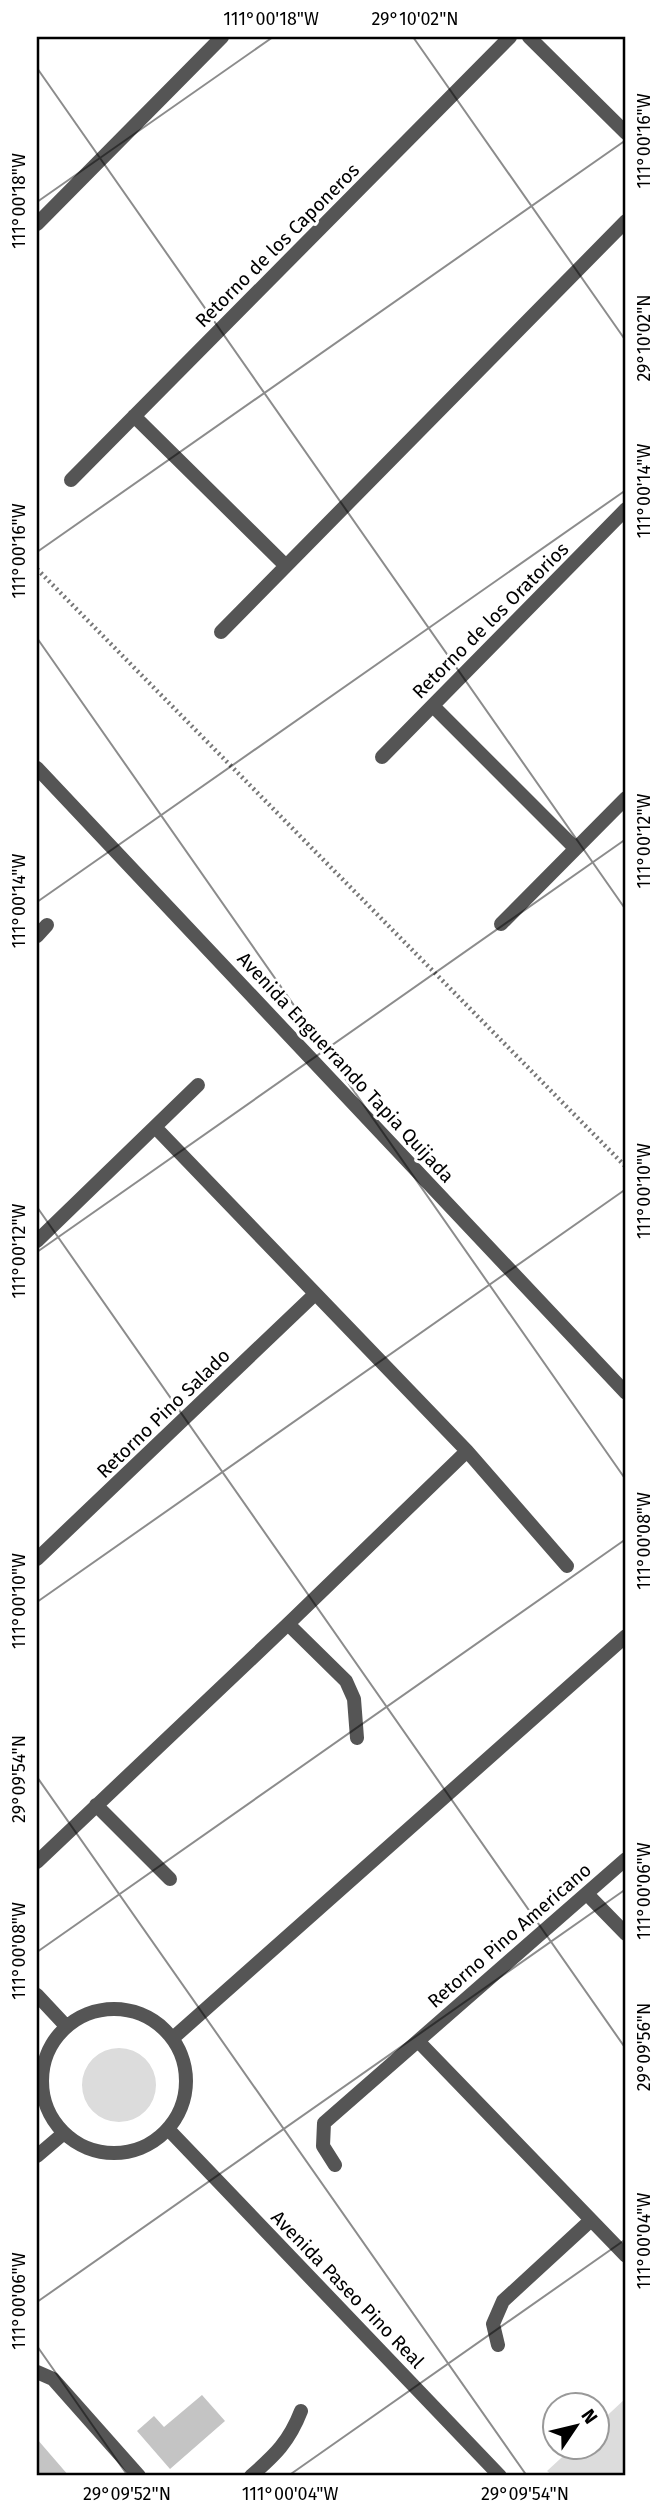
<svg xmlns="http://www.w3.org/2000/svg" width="663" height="2513" viewBox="0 0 663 2513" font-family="'Fira Sans',sans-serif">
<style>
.green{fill:#dcdcdc}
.building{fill:#c4c4c4}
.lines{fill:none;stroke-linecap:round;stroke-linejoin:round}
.path{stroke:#777;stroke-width:4.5;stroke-dasharray:2 3.5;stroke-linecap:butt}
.minor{stroke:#555;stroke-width:14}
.tertiary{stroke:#555;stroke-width:14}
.ticks{fill:none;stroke:#000;stroke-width:2;stroke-opacity:0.45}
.labels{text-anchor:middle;stroke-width:6;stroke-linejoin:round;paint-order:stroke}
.street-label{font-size:19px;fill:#000;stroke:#fff}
.neatline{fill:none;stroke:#000;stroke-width:2.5}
.ticks-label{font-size:18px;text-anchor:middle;fill:#000}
</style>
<rect width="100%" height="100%" fill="#fff"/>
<path class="green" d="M82 2085a37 37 0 1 1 74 0a37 37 0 1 1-74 0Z
M626,2398V2476H553L547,2471L573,2447L596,2446L597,2425Z"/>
<path class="building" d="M202,2395L225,2421L170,2469L137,2431L154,2416L164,2427Z
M37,2439L69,2476H37Z"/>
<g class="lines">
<path class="path" d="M37,569L626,1167"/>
<path class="minor" d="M529,37L626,133
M37,224L222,37
M134,416L286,566
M71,480L510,37
M221,632L626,221
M433,706L575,848
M382,757L626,509
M501,924L626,798
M37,936L47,925
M155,1127L467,1451L567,1566
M37,1241L198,1085
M37,1559L315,1294
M288,1624L346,1681L354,1699L357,1738
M96,1805L170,1879
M37,1862L288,1624L467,1451
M587,1894L626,1934
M37,1995L66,2026
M42 2081a72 72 0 1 1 144 0a72 72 0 1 1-144 0Z
M173,2038L626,1636
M418,2041L626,2256
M168,2129L500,2476
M37,2156L64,2133
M335,2165L323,2146L324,2123L626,1859
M498,2345L493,2324L503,2301L590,2221
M37,2372L53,2379L139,2476
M251,2476C275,2455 289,2442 301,2411"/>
<path class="tertiary" d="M37,768L626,1393"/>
</g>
<path class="ticks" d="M413,37L626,341M37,68L626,910M37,202L273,37M37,552L626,140M37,638L626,1480M37,902L626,490M37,1207L626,2049M37,1252L626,839M37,1602L626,1189M37,1777L527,2476M37,1952L626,1539M37,2302L626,1889M37,2346L128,2476M288,2476L626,2239"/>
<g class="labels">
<g class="street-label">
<text transform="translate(277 245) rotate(-45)" y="7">Retorno de los Caponeros</text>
<text transform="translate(490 620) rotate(-45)" y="7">Retorno de los Oratorios</text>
<text transform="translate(346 1067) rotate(47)" y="7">Avenida Enguerrando Tapia Quijada</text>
<text transform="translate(163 1413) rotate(-44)" y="7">Retorno Pino Salado</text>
<text transform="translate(509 1935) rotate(-41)" y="7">Retorno Pino Americano</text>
<text transform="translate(348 2289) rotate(46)" y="7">Avenida Paseo Pino Real</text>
</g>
</g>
<rect width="663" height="2513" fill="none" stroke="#ffffff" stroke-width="77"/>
<g transform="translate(576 2426) rotate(55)"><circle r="33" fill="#ffffff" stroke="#999999" stroke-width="2"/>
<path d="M0-5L12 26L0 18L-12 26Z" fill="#000000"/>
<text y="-10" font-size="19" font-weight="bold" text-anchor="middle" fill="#000000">N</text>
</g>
<rect x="38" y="38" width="586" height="2436" class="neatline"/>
<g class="ticks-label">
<text x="271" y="25">111°00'18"W</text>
<text x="415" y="25">29°10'02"N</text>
<text transform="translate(644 141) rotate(-90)" y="6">111°00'16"W</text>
<text transform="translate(19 201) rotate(-90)" y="6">111°00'18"W</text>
<text transform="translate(644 338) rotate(-90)" y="6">29°10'02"N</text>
<text transform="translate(644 491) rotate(-90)" y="6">111°00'14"W</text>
<text transform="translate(19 551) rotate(-90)" y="6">111°00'16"W</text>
<text transform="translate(644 841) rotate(-90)" y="6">111°00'12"W</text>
<text transform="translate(19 901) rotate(-90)" y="6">111°00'14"W</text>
<text transform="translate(644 1191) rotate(-90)" y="6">111°00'10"W</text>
<text transform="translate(19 1251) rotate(-90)" y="6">111°00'12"W</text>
<text transform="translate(644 1541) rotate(-90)" y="6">111°00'08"W</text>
<text transform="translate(19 1601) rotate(-90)" y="6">111°00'10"W</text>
<text transform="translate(19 1779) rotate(-90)" y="6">29°09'54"N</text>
<text transform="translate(644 1891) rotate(-90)" y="6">111°00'06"W</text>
<text transform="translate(19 1951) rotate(-90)" y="6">111°00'08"W</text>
<text transform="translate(644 2047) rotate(-90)" y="6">29°09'56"N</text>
<text transform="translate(644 2241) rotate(-90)" y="6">111°00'04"W</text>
<text transform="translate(19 2301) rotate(-90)" y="6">111°00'06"W</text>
<text x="127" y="2500">29°09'52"N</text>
<text x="290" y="2500">111°00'04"W</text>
<text x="525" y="2500">29°09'54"N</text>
</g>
</svg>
